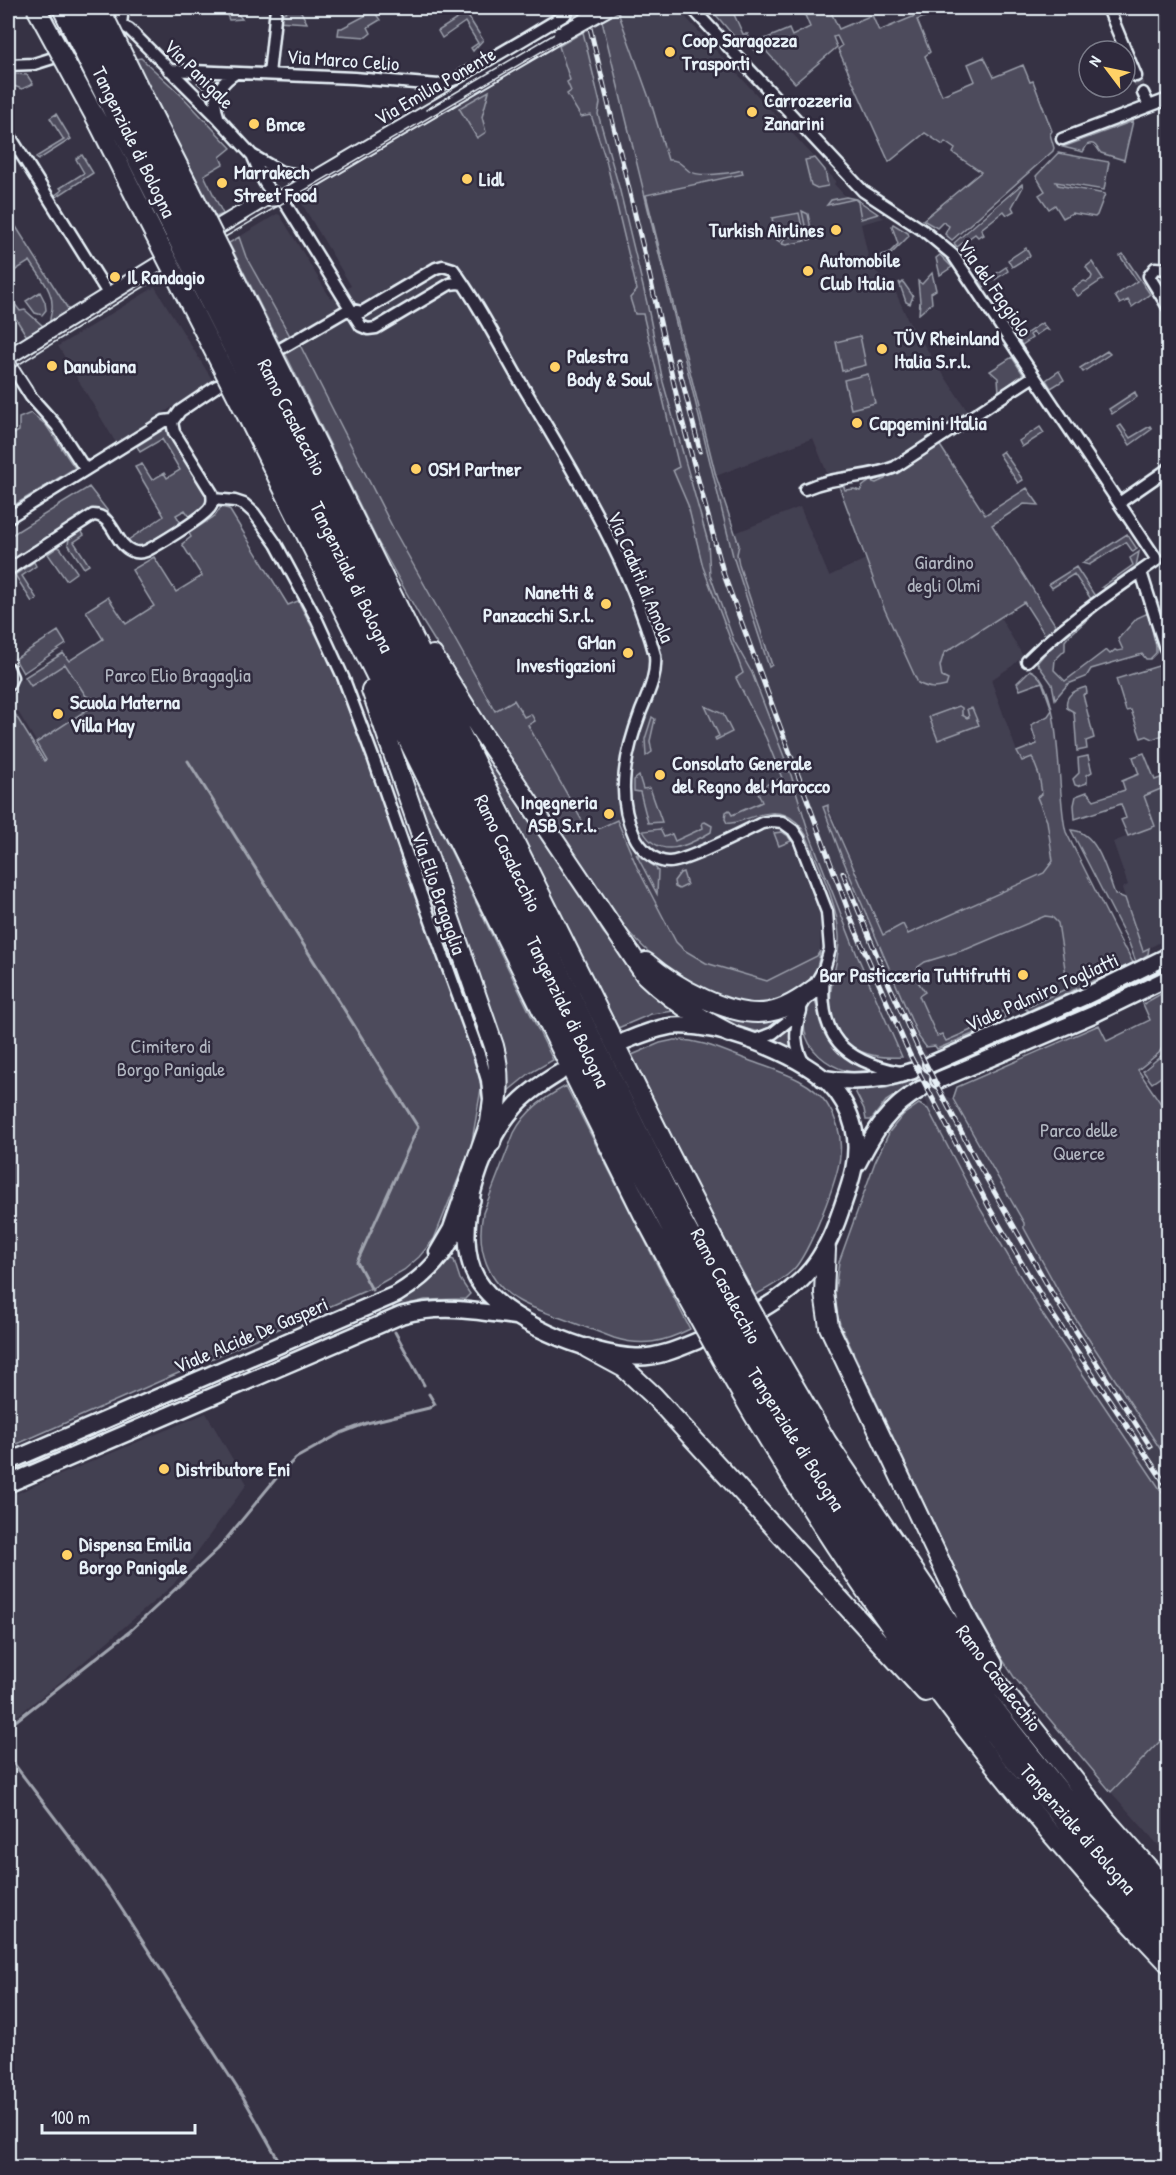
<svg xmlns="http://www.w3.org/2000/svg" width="1176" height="2175" viewBox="0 0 1176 2175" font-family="'Patrick Hand',sans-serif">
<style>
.built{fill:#433f51;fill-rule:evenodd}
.green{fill:#4d4b5c;stroke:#9a9eaa;stroke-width:1.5}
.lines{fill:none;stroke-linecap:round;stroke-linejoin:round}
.stream{stroke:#a0a4af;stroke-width:3}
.minor-tunnel{stroke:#514f5f;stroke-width:10;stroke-dasharray:10 5;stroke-linecap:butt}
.minor-casing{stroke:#e8f1f8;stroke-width:15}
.secondary-casing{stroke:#e8f1f8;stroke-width:18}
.primary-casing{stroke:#e8f1f8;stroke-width:20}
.motorway-casing{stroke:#e8f1f8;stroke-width:22}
.minor{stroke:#2f2a3d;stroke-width:10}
.secondary{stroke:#2f2a3d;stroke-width:14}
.primary{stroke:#2f2a3d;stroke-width:15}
.motorway{stroke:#2f2a3d;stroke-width:18}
.tram{stroke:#e8f1f8;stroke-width:1.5}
.rail-casing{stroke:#e8f1f8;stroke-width:5}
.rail{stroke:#2f2a3d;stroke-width:3;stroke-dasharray:9;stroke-linecap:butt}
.secondary-bridge-casing{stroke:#e8f1f8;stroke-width:18;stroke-linecap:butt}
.motorway-bridge-casing{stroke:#e8f1f8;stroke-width:22;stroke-linecap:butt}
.secondary-bridge{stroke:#2f2a3d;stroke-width:14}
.motorway-bridge{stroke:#2f2a3d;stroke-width:18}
.poi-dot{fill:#ffd166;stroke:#2f2a3d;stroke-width:2}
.labels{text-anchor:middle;stroke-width:5;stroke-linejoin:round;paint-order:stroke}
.poi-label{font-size:20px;font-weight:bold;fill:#e8f1f8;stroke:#2f2a3d;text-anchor:start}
.street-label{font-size:20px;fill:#e8f1f8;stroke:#2f2a3d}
.park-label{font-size:20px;fill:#b2b7c1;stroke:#2f2a3d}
</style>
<rect width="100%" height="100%" fill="#363244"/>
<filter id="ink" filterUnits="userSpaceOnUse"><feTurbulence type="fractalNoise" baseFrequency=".0167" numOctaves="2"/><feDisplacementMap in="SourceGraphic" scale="12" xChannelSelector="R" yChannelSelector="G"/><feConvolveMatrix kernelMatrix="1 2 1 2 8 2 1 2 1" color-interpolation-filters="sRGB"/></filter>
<g filter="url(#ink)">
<path class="built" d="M577,8H600L602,21L626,8H656L663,11L676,12L679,10L836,181L834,184L846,197L856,199L884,218L861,224L870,265L895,291L909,322L968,412L884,465L827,473L813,438L716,476L735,533L800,507L829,576L866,559L884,608L913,672L1000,617L1023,656L1012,666L991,680L1017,752L1028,748L1039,775L1053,861L1056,910L1068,989L935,1046L883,935L828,806L823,807L878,944L946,1096L953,1099L1168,1447V1501L1043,1315L1018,1275L940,1135L926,1108L928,1105L906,1059L902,1057L850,960L831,898L806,835L791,841L820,916V951L817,956L767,981L706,963L684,950L676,942L637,867L617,821L590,833L557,778L507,732L395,532L299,346L296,348L244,252L239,237L277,214L280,215L331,299L351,286L299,199L559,46L571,79L583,32ZM652,106L675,188L651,194Z
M155,287L213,381L116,443L58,346Z
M63,653L72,665L102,672L95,731L47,760L8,695L15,690L19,681Z
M1168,786V938L1143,951L1122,888L1128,885L1113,842L1154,826L1143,796Z
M206,1413L247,1484L173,1585L65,1678L8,1723V1497Z
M1168,1733V1856L1111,1792Z"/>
<path class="green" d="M224,8H233L242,19L229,20Z
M293,8H299L307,23L277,21L280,15Z
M710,8H731L743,34H748L750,40L743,47Z
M802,8H829L839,29L872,15L879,31L934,8H946L917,20L930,52L925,56L942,95L975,81L968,64L984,57L994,77L1023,65L1030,82L1033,81L1052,131L1050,134L1054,148L1053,151L952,240L945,234L949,226L943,222L937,228L923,220L981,172L953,153L955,149L945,142L943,145L925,133L889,162L838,49L842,46L837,36L833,37L837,47L795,83L766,51L769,48L765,43L755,52L752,47L753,44L789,29L792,36L810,27Z
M374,11L380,20L368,27L371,33L366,37L338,35L339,28H342Z
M618,12L652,106L668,160C679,159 681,165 689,171C699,178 731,173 742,170L743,174L646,195L716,476L739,545L737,554L739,565L772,665L769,667L733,556L602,21Z
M466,13L483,40L473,51L471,48L478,43L465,22L442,38L438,31Z
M583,32L600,103L598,114L619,187L647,303L663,382L708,542L710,575L734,641L752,673L791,775L808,830L857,955L902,1057C857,1060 826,1040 831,990C833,972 840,954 839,936C837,901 819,867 806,835C803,831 800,824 795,821C780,808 762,813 746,819C739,821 734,824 727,823L725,819L726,812L729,810L732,815L762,802L758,792L761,787L782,778L766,738L736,678L743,673L703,567L688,505L673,470L679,467L643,314H635L630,298L637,290L606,160L591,115L581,117L567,94L571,91L567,82L570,80L559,46Z
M141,58L182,96L231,148L220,157L223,164L204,175L223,214L216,217L135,59Z
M8,73L27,75L33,84L22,89L8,84Z
M198,79L213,81L209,93L197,83Z
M489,91L482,117L486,132L477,138L459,108Z
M56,114L71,139L38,160L36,157L64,140L50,118Z
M1133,121L1124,160L1101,153C1096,148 1096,141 1087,145L1083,152L1063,147Z
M1058,153L1109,162L1104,190L1056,182L1058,185L1105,194L1097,215L1095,217L1072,213L1063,218L1055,205L1049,209L1039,195L1045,191L1036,176Z
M82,155L93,173L55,198L54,196L62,190L60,188L84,173L76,159Z
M815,158L825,170L828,186L817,188L811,185L805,160Z
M1022,184L1023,187L1012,207L1014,211L1007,215L1004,211L981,229L984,235L982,236L981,235L978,237L975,234L957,247L954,243Z
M846,197L856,199L878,214L861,219L858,202L855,199L827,205L831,200Z
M802,211L808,214L813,239L808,240Z
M799,213L805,241L786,245L782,244L787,235L792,237L795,233L785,227L782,230L785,233L780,242L777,240L772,218Z
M8,214L68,309L67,313L50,323C49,317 53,311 52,304C52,289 38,274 30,261L8,275Z
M893,224L908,233L909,236L875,270L874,269L881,261V255L889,253L898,244L892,226Z
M239,237L246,257L290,336L279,342L229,243Z
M1026,248L1030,256L1012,267L1008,260Z
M1123,254L1150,294L1132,307L1128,300L1120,304L1115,296L1137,281L1120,256Z
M940,255L952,267L940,275L936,258Z
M1092,262L1103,279L1078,296L1072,289L1084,281L1087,282L1091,279L1092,276L1086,267Z
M1006,267L1008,271L984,287L979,280L988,274L991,277Z
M932,273L936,290L931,293L932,303L919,314L920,301L918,281L922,284Z
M899,282L901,284L903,282L913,296L910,304L906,302Z
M40,292L45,302L46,310L42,315L35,313L26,301Z
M8,302L14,303L20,311L25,310L44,327L29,336L26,335L8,306Z
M1042,323L1048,330L1045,329L1036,335L1033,332L1030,335L1032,338L1022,345L1018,339Z
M860,336L866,365L842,371L836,342Z
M300,345L395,532L495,711L514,700L524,717L531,714L535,721L528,725L589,833L617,820L637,867L676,942L684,950L706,963L767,981L817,956L820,951C819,970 811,980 796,992C755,1026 683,981 650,953C637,942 626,929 615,917L568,844L505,754L423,622L378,542L285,353Z
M1107,351L1110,354L1083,372L1080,368Z
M1012,357L1023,374L999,392L998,378L990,371Z
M1059,371L1064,380L1051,388L1046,380Z
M868,374L875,403L851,409L844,380Z
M1135,392L1137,397L1112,414L1109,409Z
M31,413L46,425L75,468L8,509V437L19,431V418Z
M1121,425L1130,438L1150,426L1152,429L1130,445L1118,427Z
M167,427L205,491L207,500L201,510L190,517L185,510L176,515L181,523L145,545L135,547L128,540L164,516L135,467L142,464L152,480L164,473L167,478L180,470L162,439L140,452L137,446Z
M1040,427L1044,433L1022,447L1019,441Z
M939,444L985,515L1027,488L1039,505L1024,504L992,525L1056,626L1045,635L1024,602L944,653L940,666L942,677L948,680L946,686C934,689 930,689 918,683L884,608L839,486L843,484L845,490L854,489L860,491L863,486L870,481L876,483L885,479L886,476Z
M1003,451L1023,480L1018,483L999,454Z
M89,487L113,518L101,510H92L15,560L12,557L9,559L8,556V537Z
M221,507L229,509L288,605L298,601L329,659L345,696L476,1056L481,1089L471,1147L434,1239L419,1257L404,1270L374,1287L8,1448V703L44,761L46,760L36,743L88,709H93L95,699L86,696L65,664L31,686L25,677L63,653L69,661L103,639L86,611L108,597L126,624L154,606L132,570L154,557L176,592L202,576L182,544L191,537L189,533L215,516Z
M81,531L84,535L74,542L89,565L84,568L68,544L69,539Z
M1127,534L1137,549L1133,552L1126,542L1089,565L1082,563Z
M58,547L61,549L77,572L66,580L48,554Z
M1139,552L1136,566L1105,588L1102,587L1133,565L1130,558Z
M34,562L36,566L22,576L37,599L32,602L15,575Z
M1076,567L1095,596L1091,599L1074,574L1052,588L1049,584Z
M1105,604L1068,637L1065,641V650L1055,660L1054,670L1065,681L1106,650L1110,654L1115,650L1117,651L1123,650L1118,639L1137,618L1148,613L1156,646V653L1150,659H1146L1142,654L1091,669L1086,677L1068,684L1055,699L1052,684L1037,663L1047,651Z
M58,631L66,644L23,673L15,659Z
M1168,663V733L1153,739L1147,736L1141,738L1131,710L1126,711L1116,679Z
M1030,670C1064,683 1056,798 1066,832L1124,948L1126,949L1133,963L1028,1011L1023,1006L1026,1000L1029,1006L1068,988L1058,923L1052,917L1045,916L967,949L925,962L918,967L914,976L925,992L919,996L937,1036L942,1034L946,1041L1001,1017L999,1011L1004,1012L1005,1017L999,1023L937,1049L935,1046L926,1047L918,1036L841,855L823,807L828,805V810L883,935L903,924L908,934L1044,873L1053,861L1047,821L1037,797L1042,794L1039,775L1032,757L1022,761L1017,752L1037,744L1031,725L1048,716L1052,710L1042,682L1020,690L1017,683Z
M1086,687L1087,693L1083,695L1094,738L1086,741L1087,749L1077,751L1074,712L1067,708C1064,695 1075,690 1086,687Z
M705,706L723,714L732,732L716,740L715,738L719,736Z
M959,706L962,708V715L967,718L969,717L967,709L972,708L979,725L938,740L929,717Z
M652,717L655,719L650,741L652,752L646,756L645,739Z
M468,724L597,915C598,930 606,937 618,946L675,1010L674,1011L651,1014L618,1028L467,725Z
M1144,753L1155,780L1168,775V786L1144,796L1155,826L1128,836L1121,820L1126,818L1121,804L1075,819L1074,805L1076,796L1087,792L1094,800L1125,790L1122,781L1139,774L1133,757Z
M1088,756L1092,772L1087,775V783L1078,786L1075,785L1073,779L1079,773L1078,758Z
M413,774L553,1060L530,1073L508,1091L408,775Z
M639,776L643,789L650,788L662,822L648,823L640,792L634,791V780Z
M705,822L712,826L711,832C689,845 660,861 643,831L660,829L664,837L672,834L675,841L703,828L702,823Z
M1071,830C1098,831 1107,874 1115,894L1125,898L1143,951L1149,948L1148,954L1136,962L1129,943Z
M782,832L788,836L791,841L779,846L774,833Z
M636,854L655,867L658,871L657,894Z
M683,872L687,885L679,889L675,887L674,881L680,873Z
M1168,990V1038L1159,1053L1138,1070L1168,1114V1355L1164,1367L1168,1375V1461L1064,1301L1024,1228V1223L953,1099L957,1087L1099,1025L1107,1041L1150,1020L1143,1004Z
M687,995L794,1009C786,1016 776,1029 765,1031C745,1035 698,1006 679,997Z
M814,999C818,1006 818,1017 821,1025C830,1052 853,1068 880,1072C839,1083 781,1042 814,999Z
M791,1025L792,1048L772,1039L771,1038Z
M674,1040C700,1039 724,1051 748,1060C776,1071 809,1078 827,1104C837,1119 842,1138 840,1156C838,1179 809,1254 793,1270C782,1281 769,1288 755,1295L694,1182L632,1055L660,1043Z
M1168,1045V1072L1152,1083L1143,1071L1162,1055Z
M916,1079L917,1081L886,1101L871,1120H866L864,1109L856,1093V1090L886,1088Z
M566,1086L690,1329C664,1342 643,1347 614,1338C596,1331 577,1324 558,1317C545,1312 531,1308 519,1301C487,1283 476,1248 483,1213L514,1133C526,1110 544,1098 566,1086Z
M919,1104L928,1109L981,1210L1043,1315L1168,1501V1733L1111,1792L1014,1677L999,1654L968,1597L840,1324L836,1310L835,1291L839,1262L875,1162L890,1131L903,1115Z
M451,1259L454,1260L460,1279L470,1294L465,1299L425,1300L393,1308V1304L418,1290Z"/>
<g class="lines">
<path class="stream" d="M188,761L418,1127L357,1262L372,1290
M395,1332L424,1385
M8,1727L129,1632L170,1594L218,1549L278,1476L296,1458L341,1433L367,1423L429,1408L435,1404L429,1394
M8,1756L108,1888L243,2097L283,2168"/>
<path class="minor-tunnel" d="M1136,76L1143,93"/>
<defs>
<path id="minor" d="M118,8L122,16L121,24
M692,8L863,191L924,231L953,255L1157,560
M1108,8L1136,76
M118,24L129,29L219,119L252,155L281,172L317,178
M8,65L34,64L53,58
M169,70L354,78L439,85L458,78L523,40L565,15L569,8
M269,74L276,8
M1143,93L1149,106
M218,116C211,97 220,83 236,73
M8,133L109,295
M1062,139L1168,99
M252,155C260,171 263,191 282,198L361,326L368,329L376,328L450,284L458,283L463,284
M1168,269L1155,268L1149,276L1168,307
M349,309L362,312L436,268L443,266L453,269C477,301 498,343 518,378C569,464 628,557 655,655C657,675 649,692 641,711C626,751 615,795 634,835C640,848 654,862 669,862C686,862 743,832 762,823L773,821L782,822L793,830L799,839L827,912L830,949L824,969L797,1014L773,1033L752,1041
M282,348L349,309
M8,361L31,397L57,426L85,469
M805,489C836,475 867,479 895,467L1034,376
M213,499L235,501L244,504L254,513L276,544L317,620L343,677L373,757L407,855L480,1057L487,1080L489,1100L486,1122L449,1228L435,1252
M1119,503L1168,469
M8,518L164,421L172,420
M8,570L93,515C114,515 114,544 132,551C137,553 141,553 146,551C158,545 199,520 208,510C213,505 213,500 212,493L174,432L172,422L180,411L217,386
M1141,572L1165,648L1168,653
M1027,661C1066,622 1112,592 1157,560
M8,668L12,677L8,686
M824,976C818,1036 843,1061 900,1072
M801,1011C794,1031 794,1047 805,1065"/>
<path id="secondary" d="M220,226L265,199L282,198L561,34
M8,357L157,265"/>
<path id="primary" d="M625,1041C640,1035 656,1028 673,1026C718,1023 794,1052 828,1082C841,1095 850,1112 854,1129C861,1158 849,1187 840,1213C824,1260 805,1284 762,1309
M931,1064L1084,997L1168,956
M559,1073C543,1083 525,1094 513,1109C480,1146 451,1234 477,1279C502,1321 589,1355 636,1357C657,1358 678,1349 697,1341
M822,1078C854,1084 882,1081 912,1071
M939,1080L1092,1015L1168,978
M858,1163C875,1130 888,1108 921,1089
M8,1462L397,1294C440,1268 451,1243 472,1200
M8,1484L402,1315C442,1304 478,1311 518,1317"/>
<path id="motorway" d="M145,100L190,189
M131,108L176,197
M115,116L160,205
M99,124L144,214
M288,385L664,1143L729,1270
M272,393L683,1222L714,1278
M259,400L632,1152L700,1285
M243,408L643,1214L685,1293
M433,655L479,728L645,975C671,1000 697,1017 729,1033
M371,690L494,1046C503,1080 497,1110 491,1143
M646,962C674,986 731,1019 769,1012C786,1009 800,1000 814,989
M826,1249L824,1293L829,1327L969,1622L993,1664
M771,1346L827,1442L948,1621L1107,1821L1168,1890
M587,1348L624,1368L653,1395L925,1692
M755,1354C874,1557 1010,1742 1168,1916
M741,1362C832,1519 937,1670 1054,1809C1091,1853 1128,1897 1168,1938
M727,1369C849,1584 997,1785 1168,1963"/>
</defs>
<use href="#minor" class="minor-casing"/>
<use href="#secondary" class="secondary-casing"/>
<use href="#primary" class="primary-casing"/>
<use href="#motorway" class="motorway-casing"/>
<use href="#minor" class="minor"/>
<use href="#secondary" class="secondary"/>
<use href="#primary" class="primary"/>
<use href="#motorway" class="motorway"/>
<path class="tram" d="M426,110L583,17
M225,237L616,8
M8,371L163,275"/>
<defs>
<path id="rail" d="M585,8V10
M590,28L647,264L682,420L724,575L855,929L910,1055L990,1209L1047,1306L1168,1488
M677,360L700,451
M843,873L888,982L919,1051L976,1160L1056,1300L1150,1446"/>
</defs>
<use href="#rail" class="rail-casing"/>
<use href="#rail" class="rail"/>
<defs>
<path id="secondary-bridge" d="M561,34L608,8"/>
<path id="motorway-bridge" d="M36,8L99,124
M62,8L115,116
M82,8L131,108
M100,8L145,100
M190,189L288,385
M176,197L272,393
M160,205L259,400
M144,214L243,408
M729,1270L771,1346
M714,1278L755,1354
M700,1285L741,1362
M685,1293L727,1369"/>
</defs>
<use href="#secondary-bridge" class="secondary-bridge-casing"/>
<use href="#motorway-bridge" class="motorway-bridge-casing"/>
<use href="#secondary-bridge" class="secondary-bridge"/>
<use href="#motorway-bridge" class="motorway-bridge"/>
</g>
</g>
<g class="poi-dot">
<circle cx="670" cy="52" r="6"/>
<circle cx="752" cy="112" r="6"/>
<circle cx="254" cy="124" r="6"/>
<circle cx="467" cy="179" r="6"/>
<circle cx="222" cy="183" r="6"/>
<circle cx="836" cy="230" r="6"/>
<circle cx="808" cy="271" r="6"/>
<circle cx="115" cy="277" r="6"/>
<circle cx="882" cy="349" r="6"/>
<circle cx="52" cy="366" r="6"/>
<circle cx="555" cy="367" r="6"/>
<circle cx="857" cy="423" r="6"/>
<circle cx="416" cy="469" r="6"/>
<circle cx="606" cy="604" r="6"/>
<circle cx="628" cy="653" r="6"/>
<circle cx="58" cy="714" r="6"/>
<circle cx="660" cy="775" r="6"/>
<circle cx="609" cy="814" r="6"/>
<circle cx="1023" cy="975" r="6"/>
<circle cx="164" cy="1469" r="6"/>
<circle cx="67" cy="1555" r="6"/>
</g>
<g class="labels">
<g class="poi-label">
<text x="682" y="47">Coop Saragozza<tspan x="682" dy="23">Trasporti</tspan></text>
<text x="764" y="107">Carrozzeria<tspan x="764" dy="23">Zanarini</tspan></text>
<text x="266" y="131">Bmce</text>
<text x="234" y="179">Marrakech<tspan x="234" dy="23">Street Food</tspan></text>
<text x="479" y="186">Lidl</text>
<text x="824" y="237" text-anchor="end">Turkish Airlines</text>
<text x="820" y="267">Automobile<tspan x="820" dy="23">Club Italia</tspan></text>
<text x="127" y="284">Il Randagio</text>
<text x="894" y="345">TÜV Rheinland<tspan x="894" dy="23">Italia S.r.l.</tspan></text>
<text x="567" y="363">Palestra<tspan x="567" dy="23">Body &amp; Soul</tspan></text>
<text x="64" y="373">Danubiana</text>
<text x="869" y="430">Capgemini Italia</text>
<text x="428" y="476">OSM Partner</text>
<text x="594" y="599" text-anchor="end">Nanetti &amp;<tspan x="594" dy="23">Panzacchi S.r.l.</tspan></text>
<text x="616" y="649" text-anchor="end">GMan<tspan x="616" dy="23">Investigazioni</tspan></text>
<text x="70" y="709">Scuola Materna<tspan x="70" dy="23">Villa May</tspan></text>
<text x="672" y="770">Consolato Generale<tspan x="672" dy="23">del Regno del Marocco</tspan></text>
<text x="597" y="809" text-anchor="end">Ingegneria<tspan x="597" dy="23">ASB S.r.l.</tspan></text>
<text x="1011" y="982" text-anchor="end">Bar Pasticceria Tuttifrutti</text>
<text x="176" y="1476">Distributore Eni</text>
<text x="79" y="1551">Dispensa Emilia<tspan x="79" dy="23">Borgo Panigale</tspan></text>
</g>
<g class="street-label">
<text transform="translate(343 60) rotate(4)" y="7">Via Marco Celio</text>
<text transform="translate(199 74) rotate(45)" y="7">Via Panigale</text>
<text transform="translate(435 86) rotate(-30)" y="7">Via Emilia Ponente</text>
<text transform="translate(134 142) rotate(64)" y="7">Tangenziale di Bologna</text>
<text transform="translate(995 288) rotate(55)" y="7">Via del Faggiolo</text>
<text transform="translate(292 417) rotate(63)" y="7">Ramo Casalecchio</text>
<text transform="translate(352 577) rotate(64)" y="7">Tangenziale di Bologna</text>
<text transform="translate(641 577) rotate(67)" y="7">Via Caduti di Amola</text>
<text transform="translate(508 853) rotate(64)" y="7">Ramo Casalecchio</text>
<text transform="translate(439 893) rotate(71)" y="7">Via Elio Bragaglia</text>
<text transform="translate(1042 992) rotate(-24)" y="7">Viale Palmiro Togliatti</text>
<text transform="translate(568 1012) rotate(64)" y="7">Tangenziale di Bologna</text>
<text transform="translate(726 1286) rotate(62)" y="7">Ramo Casalecchio</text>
<text transform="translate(251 1335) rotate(-23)" y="7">Viale Alcide De Gasperi</text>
<text transform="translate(796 1439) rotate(58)" y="7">Tangenziale di Bologna</text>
<text transform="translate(999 1678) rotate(53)" y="7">Ramo Casalecchio</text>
<text transform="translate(1078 1829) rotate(49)" y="7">Tangenziale di Bologna</text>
</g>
<g class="park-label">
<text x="944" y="569">Giardino<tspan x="944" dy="23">degli Olmi</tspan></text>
<text x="178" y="682">Parco Elio Bragaglia</text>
<text x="171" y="1053">Cimitero di<tspan x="171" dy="23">Borgo Panigale</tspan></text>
<text x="1079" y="1137">Parco delle<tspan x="1079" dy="23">Querce</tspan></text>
</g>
</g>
<rect width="1176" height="2175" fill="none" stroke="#2f2a3d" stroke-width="30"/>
<rect x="15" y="15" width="1146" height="2145" fill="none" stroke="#e8f1f8" stroke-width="2" filter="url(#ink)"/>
<g transform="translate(1107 69) rotate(302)"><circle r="28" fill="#2f2a3d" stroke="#797a88" stroke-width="1.5"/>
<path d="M0-4.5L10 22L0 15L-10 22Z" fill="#ffd166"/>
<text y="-9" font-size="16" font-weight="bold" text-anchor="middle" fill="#e8f1f8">N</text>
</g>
<path d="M42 2124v9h153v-9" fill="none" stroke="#e8f1f8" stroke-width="3"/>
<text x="51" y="2124" font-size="18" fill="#e8f1f8" stroke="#2f2a3d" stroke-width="4.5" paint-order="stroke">100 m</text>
</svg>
